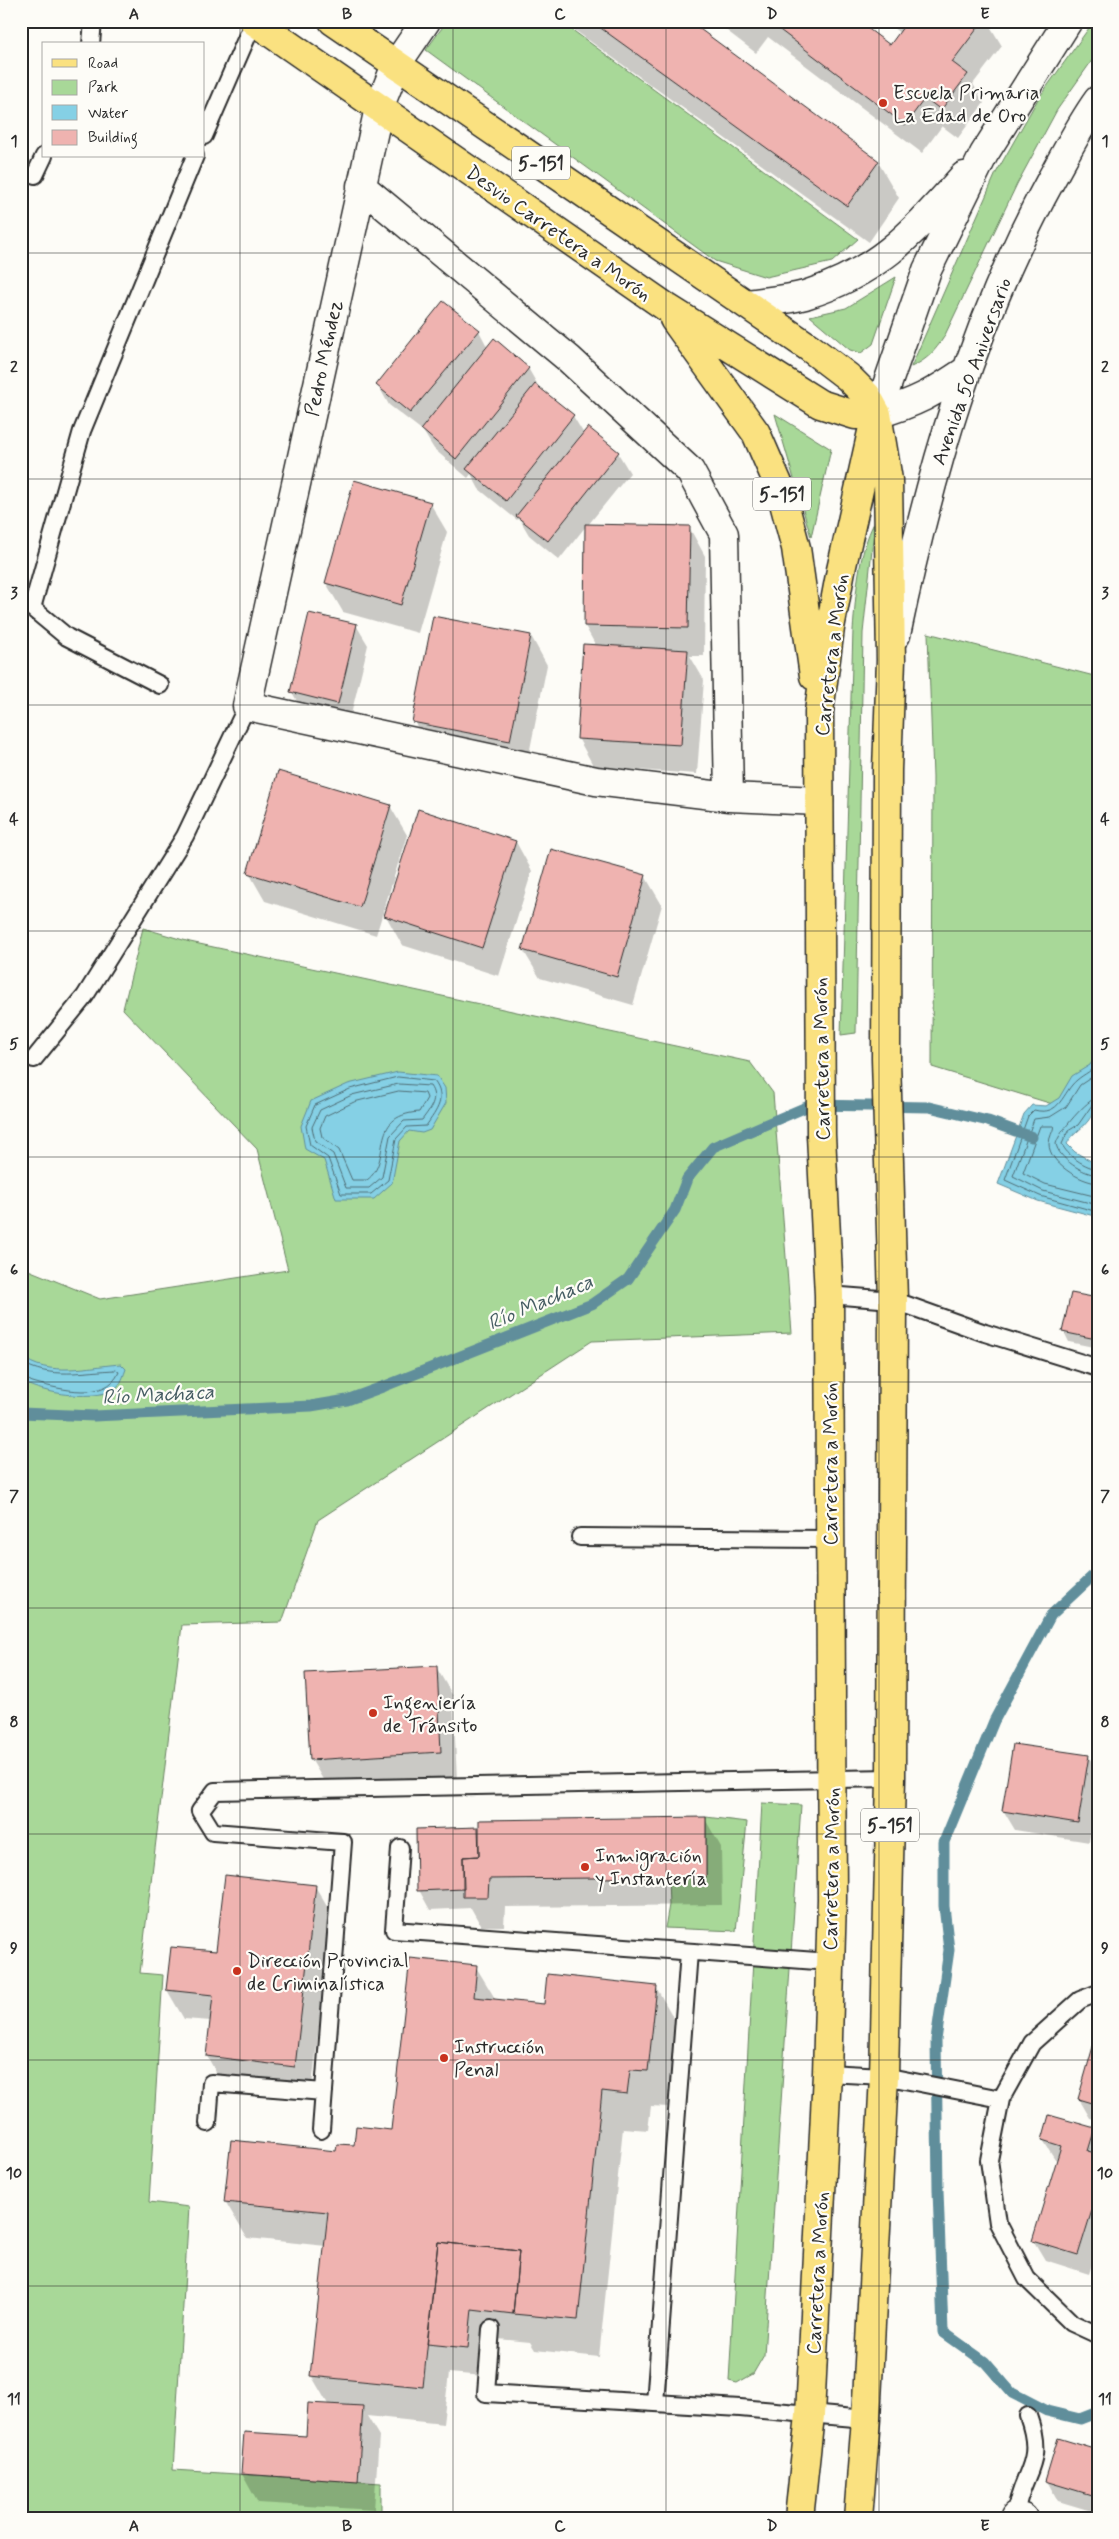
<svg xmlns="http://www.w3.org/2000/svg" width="1119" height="2539" viewBox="0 0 1119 2539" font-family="Mynerve,sans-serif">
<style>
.green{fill:#a8d898;stroke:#6a8262}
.water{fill:#85d0e5;stroke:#618e9b}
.shadow{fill:#0003}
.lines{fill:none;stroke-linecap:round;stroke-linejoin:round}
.shore{stroke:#4f6d75;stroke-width:1}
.stream{stroke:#618e9b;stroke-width:11}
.building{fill:#efb3b0;stroke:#2b2b2b}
.service-casing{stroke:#2b2b2b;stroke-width:20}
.minor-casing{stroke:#2b2b2b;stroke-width:31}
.secondary-casing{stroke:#2b2b2b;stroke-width:31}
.primary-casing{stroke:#2b2b2b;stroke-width:31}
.service{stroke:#fdfcf7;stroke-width:16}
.minor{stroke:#fdfcf7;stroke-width:28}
.secondary{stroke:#fdfcf7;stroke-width:28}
.primary{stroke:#fae180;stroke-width:28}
.grid{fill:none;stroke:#2b2b2b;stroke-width:1;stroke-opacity:0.55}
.poi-dot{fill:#c8321e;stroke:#fdfcf7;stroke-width:2}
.labels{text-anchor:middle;stroke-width:4.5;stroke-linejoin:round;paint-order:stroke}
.shield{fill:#fdfcf7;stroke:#6a6a68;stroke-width:1}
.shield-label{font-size:19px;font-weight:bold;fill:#2b2b2b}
.poi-label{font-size:20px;fill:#2b2b2b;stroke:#fdfcf7;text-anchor:start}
.street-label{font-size:20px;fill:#2b2b2b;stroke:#fdfcf7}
.water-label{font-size:21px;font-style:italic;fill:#465d63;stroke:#fdfcf7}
.neatline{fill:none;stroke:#2b2b2b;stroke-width:2}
.grid-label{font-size:16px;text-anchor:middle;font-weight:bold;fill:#2b2b2b}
</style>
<rect width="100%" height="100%" fill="#fdfcf7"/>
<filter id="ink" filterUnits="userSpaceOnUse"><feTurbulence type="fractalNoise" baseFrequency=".02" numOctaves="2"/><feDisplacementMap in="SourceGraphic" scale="10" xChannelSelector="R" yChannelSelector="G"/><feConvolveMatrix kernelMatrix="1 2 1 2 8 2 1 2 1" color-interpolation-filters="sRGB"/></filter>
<g filter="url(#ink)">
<path class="green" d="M447,21H560L858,239L832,262L766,277L715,261L426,50Z
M1094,21H1098V52L1057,110L1017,184L944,337C935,351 927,360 911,367L996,173L1038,99Z
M896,277L873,344L861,353L850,350L810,316L846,308Z
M775,414L831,449L811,537Z
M875,521L863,633L856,1033L841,1035L853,630C856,594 858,553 875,521Z
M928,633L1098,677V1118L932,1067L933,777Z
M143,928L190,942L750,1062L773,1093L792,1333L592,1341L318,1520L282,1622L182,1625L140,1973L163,1975L149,2202L189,2207L173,2470L381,2483V2518H21V1267L100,1299L288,1270L257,1149L123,1009Z
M762,1803L801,1805L764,2355L753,2374L737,2383L729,2381Z
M706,1817L747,1822L736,1931L665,1928L669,1905L668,1877L706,1876Z"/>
<path class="water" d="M1098,1052C1098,1075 1103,1102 1088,1121C1081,1130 1072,1134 1067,1144L1075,1152L1098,1165V1217L1038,1201L998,1184L1024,1114L1032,1105L1046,1106L1059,1098L1072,1076L1090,1065Z
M398,1072L437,1076L445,1088L446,1103L430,1130L422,1133L409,1131L400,1141L392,1183L374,1199H336L324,1160L305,1149L301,1126L311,1101L348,1084Z
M21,1356C48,1378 90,1366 121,1364L126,1369C124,1374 122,1382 118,1386C101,1404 39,1393 21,1381Z"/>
<path class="shadow" d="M21,21H28L21,50Z
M562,21H685L878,162L899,198L869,242Z
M714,21H856L890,47L900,33L884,21H987L1002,46L973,84L984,103L958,138L942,126L922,153L768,37L756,53Z
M479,331L488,348L528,368L540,389L573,416L584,434L588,428L618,453L630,473L588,525L689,527L705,556L704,656H690L704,680L697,774L594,767L578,738L596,646L585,626L586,526L559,560L529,535L519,518L517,520L479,489L471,474L468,478L434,449L423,431L389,405L378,385Z
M430,503L447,532L418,633L343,612L326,583Z
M356,625L368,645L349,723L303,712L292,692Z
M531,636L547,665L526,769L430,750L414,721Z
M390,806L407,835L376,935L265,901L249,873Z
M516,842L532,871L499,976L402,945L386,916Z
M645,876L662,905L633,1005L540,978L523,950Z
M1098,1300V1348L1069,1342L1064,1332Z
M436,1667L453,1696L457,1780L328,1788L311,1759Z
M1089,1757L1098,1772V1790L1089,1842L1015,1830L1003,1810Z
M705,1819L721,1847L722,1905L505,1907L504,1926H481L471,1908L430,1910L419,1890L478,1828L480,1833Z
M315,1886L332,1915L311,2095L223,2085L207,2056L211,2021L184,2019L167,1990Z
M476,1967L496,2000L545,2005L656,1987L677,2024L668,2107L651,2106L648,2130L623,2128L599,2357L535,2350L530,2342L488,2338L484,2376L449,2373L443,2424L367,2416L379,2436L374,2510L258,2503L242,2474L307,2437L329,2406L311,2375L326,2246L247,2238L225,2201L337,2152L392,2132Z
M1098,2034V2120L1090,2118L1079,2099Z
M1094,2130L1098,2136V2246L1089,2274L1045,2260L1033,2240L1058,2160L1055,2159L1043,2140Z
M1098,2451V2513L1058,2501L1047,2481Z"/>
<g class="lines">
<path class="shore" d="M1098,1062C1092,1072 1085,1073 1077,1080C1062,1092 1061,1117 1034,1110L1028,1116L1005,1180L1040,1196L1098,1212
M1098,1073L1080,1085L1066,1107L1050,1117L1034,1119L1013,1176L1043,1191L1098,1205
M398,1077L434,1081C447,1098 437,1110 426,1126L407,1127L396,1139L388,1180L371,1194H341L328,1158L310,1145L306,1126L315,1105L350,1089Z
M399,1084L430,1086C439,1099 430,1109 422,1120L404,1121L390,1136L382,1177L369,1188H346L333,1154L315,1141L312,1127L320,1110L352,1095Z
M399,1091L425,1093L427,1098L419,1112C366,1116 394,1160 367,1180H352L339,1150L322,1137L320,1128L325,1116L354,1102Z
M1098,1097C1088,1098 1058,1133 1056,1144C1059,1159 1083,1174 1098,1175
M1098,1104L1092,1105L1078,1125L1068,1131L1062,1144C1066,1155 1086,1168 1098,1169
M1098,1183C1080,1182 1049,1163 1049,1144C1049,1137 1053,1132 1054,1126H1040L1023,1173L1045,1184L1098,1197
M21,1362C50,1380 85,1371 116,1370L119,1372C107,1402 60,1389 36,1383C30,1382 27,1378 21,1377"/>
<path class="stream" d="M21,1413L94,1416L311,1406L347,1400L385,1386L592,1304L628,1279L675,1210L687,1179L713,1147L811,1105L929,1107L988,1121L1032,1137
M1098,1571L1051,1615L994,1721L944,1842V1906L949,1950L936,2040L938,2190L943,2332L985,2362L1012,2393L1047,2411L1080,2419L1098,2412"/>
</g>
<path class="building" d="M591,21H689L879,161L847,206Z
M768,21H858L890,45L906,23L904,21H983L952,62L968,74L941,110L925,98L905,125Z
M443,301L480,330L410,413L376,385Z
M494,338L529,368L456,459L421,429Z
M535,384L574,415L506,501L466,469Z
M588,427L619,452L548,541L516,516Z
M354,480L431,502L401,605L325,583Z
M585,524L690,526L688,628L584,626Z
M309,613L357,624L338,704L290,692Z
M433,616L531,635L510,741L412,722Z
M583,644L688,650L681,745L577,739Z
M278,771L391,805L360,907L247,873Z
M418,809L516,841L482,948L384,916Z
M551,849L646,875L617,977L522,950Z
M1071,1293L1098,1298L1096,1339L1062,1332Z
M437,1666L441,1752L310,1760L305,1673Z
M1013,1744L1089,1755L1078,1823L1002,1811Z
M706,1817V1877L489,1879L488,1897H463V1857L479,1856V1820Z
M478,1827L479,1856L463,1857L464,1889L417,1891L416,1829Z
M225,1875L316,1885L295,2067L206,2056L213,1995L166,1990L171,1947L216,1951Z
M410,1958L477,1965L474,1997L544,2004L547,1974L657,1986L648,2071L630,2070L627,2094L602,2091L578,2320L513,2314L519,2251L438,2242L423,2387L310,2376L328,2212L224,2202L231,2140L336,2151L337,2144L354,2145L356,2126L391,2130Z
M1098,2029V2105L1078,2099Z
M1049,2115L1095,2128L1088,2151L1098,2154V2191L1078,2255L1032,2241L1061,2146L1042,2140Z
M438,2242L519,2251L513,2314L472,2309L468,2348L427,2344Z
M308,2403L363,2406L358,2482L241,2474L244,2432L306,2436Z
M1058,2438L1098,2450V2497L1045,2481Z"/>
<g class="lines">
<defs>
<path id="service" d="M91,44L93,21
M204,136L254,21
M35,175L44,156
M160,685L67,637L32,608L82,431L195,156
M34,1059L85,996L185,836L247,706
M829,1295L893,1300L985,1333L1098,1368
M580,1537L830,1539
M400,1848L394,1930L830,1962
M1098,1993L1080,2000L1032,2043L1001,2099L989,2160L998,2223L1027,2279L1072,2323L1098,2335
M827,2073L884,2076L1001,2099
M208,2123L211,2083L324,2092
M321,2130L343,1842L213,1832L200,1811L215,1791L891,1778
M491,2329L486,2393L740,2408L866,2419
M655,2403L689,1952
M1015,2516C1021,2471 1046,2466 1028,2416"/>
<path id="minor" d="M426,21L396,65L379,108L247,706L596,781L729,797L819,801
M361,186L569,359L690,471L724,534L729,797
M1015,2518V2516L1023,2518"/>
<path id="secondary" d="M748,304C767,301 787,300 805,295C881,271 913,232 964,176
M877,414L927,270L984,154L1068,21
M877,414C916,403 933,393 967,370
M896,635C929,477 973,321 1052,178C1067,151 1080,125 1098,100"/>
<path id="primary" d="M254,21L666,307L820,404L855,415L877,414
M333,21L810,348L848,377L867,396L877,414L888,480L891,660L887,770L886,1059L893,1300L891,1778L884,2076L866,2419L858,2518
M674,319L756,433L780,488L796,548L814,676
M799,2518L810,2415L827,2073L832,1899L829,1295L821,1135L819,712L830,628L841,570L874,423"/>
</defs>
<use href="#service" class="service-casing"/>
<use href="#minor" class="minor-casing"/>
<use href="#secondary" class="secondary-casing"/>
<use href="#primary" class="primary-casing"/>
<use href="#service" class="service"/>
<use href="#minor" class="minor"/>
<use href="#secondary" class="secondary"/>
<use href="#primary" class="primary"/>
</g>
</g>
<path class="grid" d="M240,21V2518M453,21V2518M666,21V2518M879,21V2518M21,253H1098M21,479H1098M21,705H1098M21,931H1098M21,1157H1098M21,1382H1098M21,1608H1098M21,1834H1098M21,2060H1098M21,2286H1098"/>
<g class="poi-dot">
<circle cx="883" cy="103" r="5"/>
<circle cx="373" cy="1713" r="5"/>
<circle cx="585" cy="1867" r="5"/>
<circle cx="237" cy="1971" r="5"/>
<circle cx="444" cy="2058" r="5"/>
</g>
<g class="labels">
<g class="shield">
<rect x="512" y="146.5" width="58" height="33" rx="4"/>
<rect x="753" y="477.5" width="58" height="33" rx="4"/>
<rect x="861" y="1808.5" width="58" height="33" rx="4"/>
</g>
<g class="shield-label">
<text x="541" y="170">5-151</text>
<text x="782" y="501">5-151</text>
<text x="890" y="1832">5-151</text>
</g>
<g class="poi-label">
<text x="893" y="99">Escuela Primaria<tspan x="893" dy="23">La Edad de Oro</tspan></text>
<text x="383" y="1709">Ingeniería<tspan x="383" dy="23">de Tránsito</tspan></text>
<text x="595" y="1862">Inmigración<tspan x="595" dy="23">y Instantería</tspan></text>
<text x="247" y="1967">Dirección Provincial<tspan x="247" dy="23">de Criminalística</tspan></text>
<text x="454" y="2053">Instrucción<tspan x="454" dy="23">Penal</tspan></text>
</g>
<g class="street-label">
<text transform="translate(559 233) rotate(35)" y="7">Desvio Carretera a Morón</text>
<text transform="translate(323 358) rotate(-78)" y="7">Pedro Méndez</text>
<text transform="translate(971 371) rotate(-70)" y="7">Avenida 50 Aniversario</text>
<text transform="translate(831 655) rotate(-83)" y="7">Carretera a Morón</text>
<text transform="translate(821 1059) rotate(-91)" y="7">Carretera a Morón</text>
<text transform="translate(830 1464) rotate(-90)" y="7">Carretera a Morón</text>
<text transform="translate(831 1869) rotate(-89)" y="7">Carretera a Morón</text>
<text transform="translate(817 2273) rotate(-87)" y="7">Carretera a Morón</text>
</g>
<g class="water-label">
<text transform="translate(540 1302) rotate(-23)" y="7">Río Machaca</text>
<text transform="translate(158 1394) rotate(-3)" y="7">Río Machaca</text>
</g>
</g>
<rect width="1119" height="2539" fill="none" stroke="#fdfcf7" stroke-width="55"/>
<rect x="42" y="42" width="162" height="115" fill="#fdfcf7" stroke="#a9a8a5"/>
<rect x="52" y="59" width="25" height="8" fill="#fae180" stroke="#a9a8a5"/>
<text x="88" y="68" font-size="15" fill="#2b2b2b">Road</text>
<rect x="52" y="80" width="25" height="15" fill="#a8d898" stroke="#a9a8a5"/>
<text x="88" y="92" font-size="15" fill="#2b2b2b">Park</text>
<rect x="52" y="105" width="25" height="15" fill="#85d0e5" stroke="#a9a8a5"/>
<text x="88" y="118" font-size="15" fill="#2b2b2b">Water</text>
<rect x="52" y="130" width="25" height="15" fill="#efb3b0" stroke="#a9a8a5"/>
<text x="88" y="142" font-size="15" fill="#2b2b2b">Building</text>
<rect x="28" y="28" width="1064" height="2484" class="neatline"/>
<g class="grid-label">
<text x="134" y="19">A</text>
<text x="347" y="19">B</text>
<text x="560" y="19">C</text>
<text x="772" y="19">D</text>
<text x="985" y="19">E</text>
<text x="14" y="146">1</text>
<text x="1105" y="146">1</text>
<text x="14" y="372">2</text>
<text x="1105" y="372">2</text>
<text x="14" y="598">3</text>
<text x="1105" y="598">3</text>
<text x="14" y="824">4</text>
<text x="1105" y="824">4</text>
<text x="14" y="1049">5</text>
<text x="1105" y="1049">5</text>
<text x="14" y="1275">6</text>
<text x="1105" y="1275">6</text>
<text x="14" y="1501">7</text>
<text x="1105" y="1501">7</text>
<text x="14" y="1727">8</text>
<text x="1105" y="1727">8</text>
<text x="14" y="1953">9</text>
<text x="1105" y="1953">9</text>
<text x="14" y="2178">10</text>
<text x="1105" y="2178">10</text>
<text x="14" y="2404">11</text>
<text x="1105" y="2404">11</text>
<text x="134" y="2531">A</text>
<text x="347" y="2531">B</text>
<text x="560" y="2531">C</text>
<text x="772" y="2531">D</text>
<text x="985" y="2531">E</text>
</g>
</svg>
